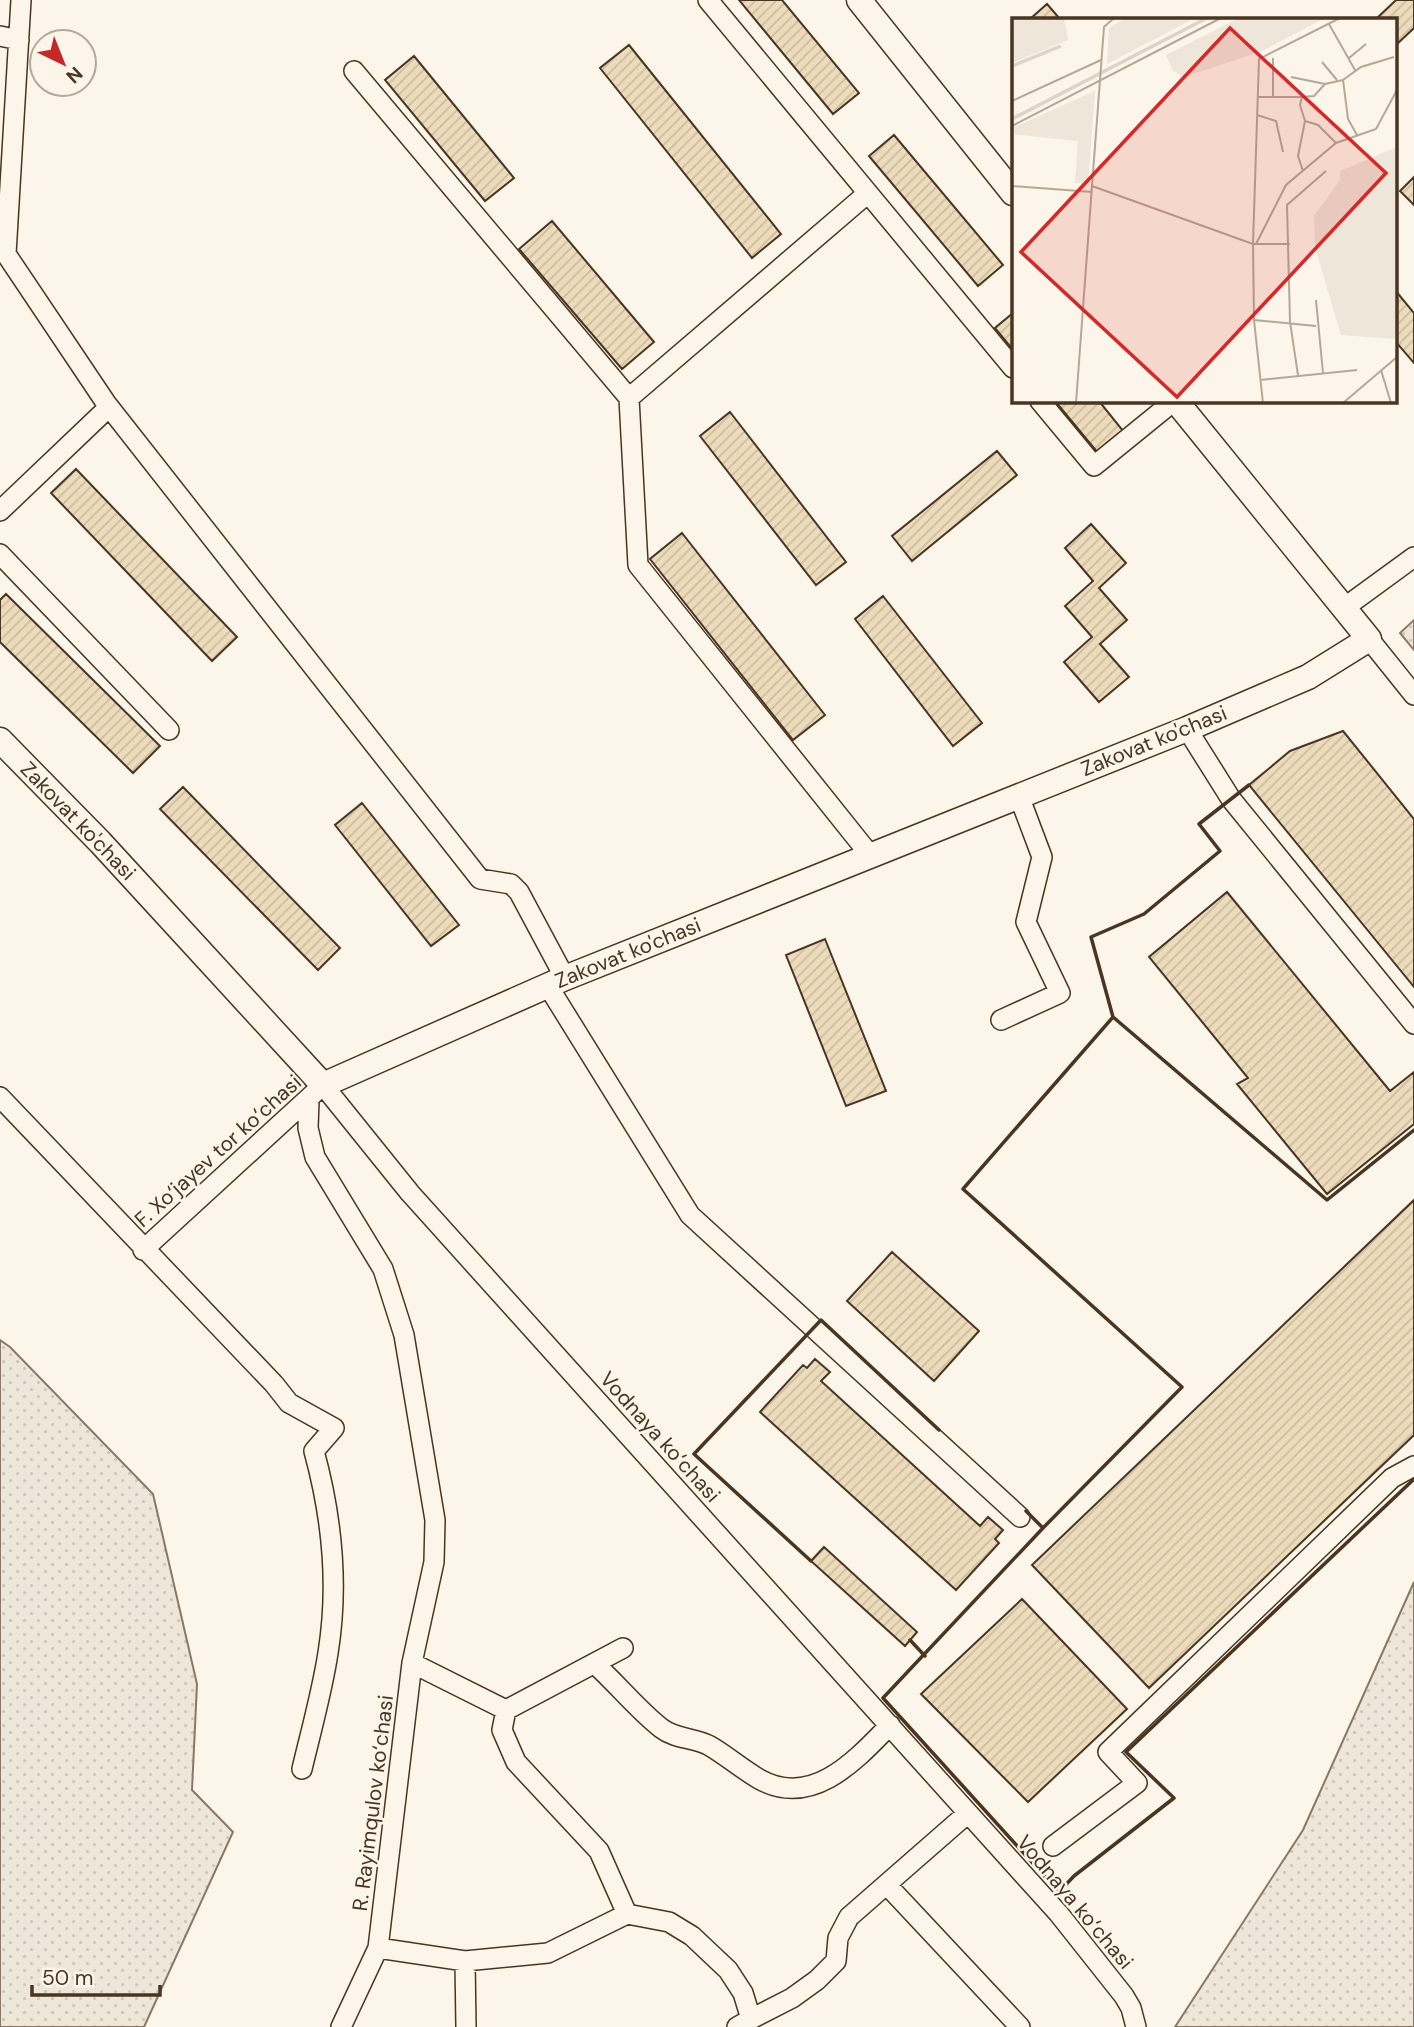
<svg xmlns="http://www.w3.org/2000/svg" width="1414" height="2027" viewBox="0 0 1414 2027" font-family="'DM Sans',sans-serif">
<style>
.grass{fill:url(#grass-dots);stroke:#887966;stroke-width:2}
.building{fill:url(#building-hatch);stroke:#4a3520;stroke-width:2}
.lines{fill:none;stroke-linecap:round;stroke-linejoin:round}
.minor-casing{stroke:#4a3520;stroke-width:22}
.major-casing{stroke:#4a3520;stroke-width:27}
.minor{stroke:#fbf6e9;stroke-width:19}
.major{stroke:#fbf6e9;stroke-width:24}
.wall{stroke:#4a3520;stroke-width:3.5}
.labels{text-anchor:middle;stroke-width:5;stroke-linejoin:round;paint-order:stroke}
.street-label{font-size:21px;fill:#4a3520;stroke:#fbf6e9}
.inset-river{fill:none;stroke:#dcd4c6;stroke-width:3.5}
.inset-road{fill:none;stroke:#b4a999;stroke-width:2}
.view{fill:#d62828;fill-opacity:0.15;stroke:#d62828;stroke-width:3.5}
.inset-edge{fill:none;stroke:#4a3520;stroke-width:3.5}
</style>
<defs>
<pattern id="grass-dots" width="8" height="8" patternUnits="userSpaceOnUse" patternTransform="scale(1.75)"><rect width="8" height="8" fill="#ede6d9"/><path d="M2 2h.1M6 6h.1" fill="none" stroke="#cdc6ba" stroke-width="1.8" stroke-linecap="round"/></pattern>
<pattern id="building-hatch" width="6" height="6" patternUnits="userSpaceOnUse" patternTransform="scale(1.75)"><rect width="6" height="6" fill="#ecdcbc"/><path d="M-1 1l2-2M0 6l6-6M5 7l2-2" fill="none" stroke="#ccbda1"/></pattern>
</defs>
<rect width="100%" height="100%" fill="#fbf6e9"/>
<path class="grass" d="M1414,620V650L1400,633Z
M0,1340L10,1347L153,1494L197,1684L192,1790L233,1832L144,2027H0Z
M1414,1582V2027H1175L1303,1830Z"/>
<path class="building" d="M739,0H782L859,93L833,114Z
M1396,0H1414V28L1395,46V19H1376Z
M1047,4L1060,19H1030Z
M629,45L781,234L752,258L600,68Z
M414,56L514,178L485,201L385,80Z
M894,135L1003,265L978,286L869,156Z
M1414,177V205L1400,191Z
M552,221L654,342L622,369L519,249Z
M1395,290L1414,313V363L1395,341Z
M1013,313V350L995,328Z
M1055,401H1099L1124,432L1098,453Z
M730,412L846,562L816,585L700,436Z
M997,451L1017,475L912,561L892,536Z
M76,469L237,637L212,661L51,493Z
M1091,524L1126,563L1099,588L1127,620L1100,644L1129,677L1099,702L1064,662L1092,637L1065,606L1093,581L1065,548Z
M682,533L825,715L793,740L650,559Z
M6,594L160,746L133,773L0,642V600Z
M883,596L982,723L953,746L855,619Z
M1343,731L1414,819V987L1249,785L1290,751Z
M183,787L340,948L318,970L160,809Z
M362,803L459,925L431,946L335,825Z
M1227,892L1390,1091L1414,1072V1124L1327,1194L1237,1084L1248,1078L1149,957Z
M825,939L886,1091L846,1106L786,955Z
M1414,1200V1435L1149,1688L1032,1565Z
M892,1252L979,1331L934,1381L847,1301Z
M815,1359L830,1372L821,1381L980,1526L988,1517L1003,1530L995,1539L999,1543L956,1590L760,1412L803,1365L807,1368Z
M824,1547L917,1632L905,1646L811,1561Z
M1022,1599L1127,1709L1028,1802L921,1694Z"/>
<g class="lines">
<defs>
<path id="minor" d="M21,0L6,254L106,403L480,879L511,884L519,892L565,978
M708,0L1013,368
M0,36L19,40
M354,71L629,398L638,565L870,855
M629,398L868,193
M1040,401L1094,466L1174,401
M0,511L109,407
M0,554L169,730
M1344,608L1414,557
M1369,639L1414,695
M1187,729L1231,799L1414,1024
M548,986L690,1215L1020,1517
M1001,1020L1060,993L1026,922L1042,857L1019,796
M0,1097L274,1384L289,1403L334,1428L314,1451C332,1517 339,1585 328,1653C322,1692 311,1731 302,1769
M309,1100L308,1128L315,1157L383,1269L404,1335L435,1520L434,1562L412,1663L378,1948L341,2027
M143,1250L323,1085L410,1193L1059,1914L1124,1996L1131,2008L1136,2027
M412,1663L506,1710L502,1730L516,1762L599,1851L627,1914
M596,1665C618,1685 638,1710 661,1728C676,1740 695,1737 710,1746C727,1756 742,1769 759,1779C812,1809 856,1760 890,1725
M506,1710L623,1648
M1053,1846L1137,1783L1108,1752L1392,1478L1414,1466
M887,1885L1020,2027
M378,1948L465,1961L548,1953L627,1914L669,1922L692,1936L728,1970L743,1993L751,2019L737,2027
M465,1961L466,2027
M751,2019L792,1998L817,1980L836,1961L838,1938L849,1917L968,1813"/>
<path id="major" d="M859,0L1013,193
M0,740L100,842L323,1085L565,978L1187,729L1308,677L1369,639L1176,401"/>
</defs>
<use href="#minor" class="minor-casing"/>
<use href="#major" class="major-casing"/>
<use href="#minor" class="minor"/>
<use href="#major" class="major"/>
<path class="wall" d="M1249,785L1199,824L1220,851L1144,914L1091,937L1113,1017L1327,1200L1414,1130
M1113,1017L963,1189L1182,1387L1043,1528L883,1698L1059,1892L1074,1876L1174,1798L1126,1752L1414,1479
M1026,1511L1043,1528
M811,1561L694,1454L821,1320L939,1430
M910,1640L925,1656"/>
</g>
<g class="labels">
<g class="street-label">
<text transform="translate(1154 741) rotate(-22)" y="7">Zakovat ko'chasi</text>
<text transform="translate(78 821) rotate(46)" y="7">Zakovat ko'chasi</text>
<text transform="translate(628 953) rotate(-22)" y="7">Zakovat ko'chasi</text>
<text transform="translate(218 1151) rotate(-42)" y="7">F. Xo‘jayev tor ko‘chasi</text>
<text transform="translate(660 1437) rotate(48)" y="7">Vodnaya ko‘chasi</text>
<text transform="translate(373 1803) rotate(-83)" y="7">R. Rayimqulov ko‘chasi</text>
<text transform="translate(1075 1902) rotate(50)" y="7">Vodnaya ko‘chasi</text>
</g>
</g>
<g transform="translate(1012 18)">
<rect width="385" height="385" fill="#fbf6e9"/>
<path d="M0,0H52L56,22L0,45ZM114,0H183L95,46L97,10ZM227,0H313L250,33L172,59L161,53L154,37ZM83,73L76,165H63L66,123L0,116V110ZM385,129V321L329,317L303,229L302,198L328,162V153Z" fill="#ede6d9"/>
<path class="inset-river" d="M0,48L49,28M0,101L195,0"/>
<path class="inset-road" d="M317,6L343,52M261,40V80M337,40L354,26M310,44L325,62M279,59L313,66M245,79H290M0,83L89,42M245,97L264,103L271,134M0,108L209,0M345,117L336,101L331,62L349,49L382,39M324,125L306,107L293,103L288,87L290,79L302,78L313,66L331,62M291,153L286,138L293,103M0,168L80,174M80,168L92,9L102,0M244,226L274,167L324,125L364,111L385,72M278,226H241L247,41L328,0M304,282L311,355M242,302L304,308M369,352L379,385M286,357L278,304L275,187L314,153M248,362L345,352M64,385L80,168L241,226L242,302L251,385M331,385L385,339"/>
<path class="view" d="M218,10L374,155L165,379L9,234Z"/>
<rect width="385" height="385" class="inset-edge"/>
</g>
<g transform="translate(63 63) rotate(137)"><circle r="33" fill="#fbf6e9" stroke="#b4a999" stroke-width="2"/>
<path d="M0-5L12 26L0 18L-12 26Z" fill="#c62828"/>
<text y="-10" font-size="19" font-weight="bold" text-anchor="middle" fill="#4a3520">N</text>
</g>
<path d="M32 1985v10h128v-10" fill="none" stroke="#4a3520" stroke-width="3.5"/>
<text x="42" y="1985" font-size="21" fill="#4a3520" stroke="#fbf6e9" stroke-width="5" paint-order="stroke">50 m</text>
</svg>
